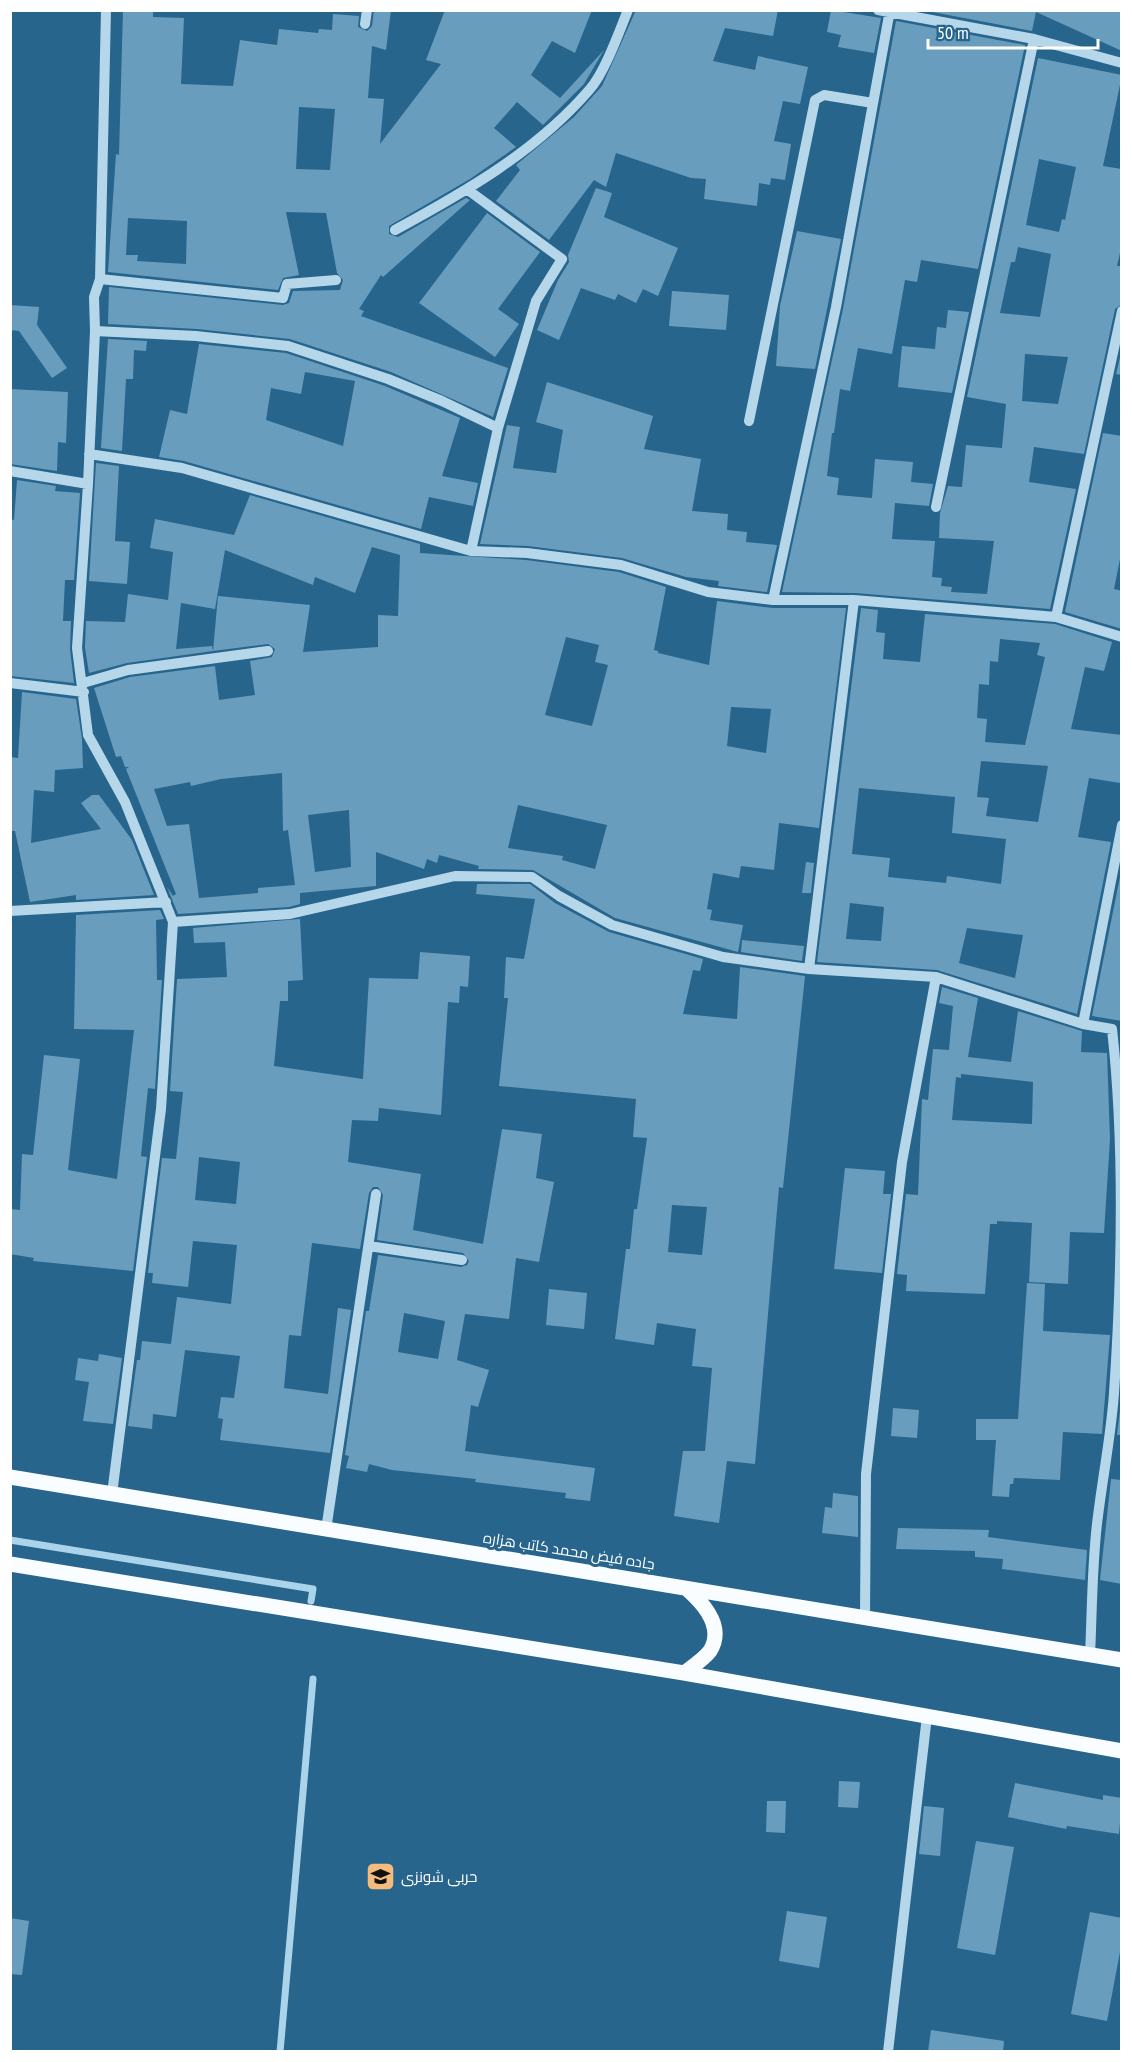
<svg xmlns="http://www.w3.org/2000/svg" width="1132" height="2062" viewBox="0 0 1132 2062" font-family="'PT Sans Narrow',Cairo,sans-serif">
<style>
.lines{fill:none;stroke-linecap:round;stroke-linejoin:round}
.stream{stroke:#abd4eb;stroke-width:7}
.building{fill:#689dbe;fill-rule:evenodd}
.minor{stroke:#b6d7ea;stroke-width:10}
.major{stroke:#fafdff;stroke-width:15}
.labels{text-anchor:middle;stroke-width:6;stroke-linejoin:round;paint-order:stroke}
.street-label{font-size:15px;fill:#fff;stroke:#27658d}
.poi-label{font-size:15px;fill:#fff;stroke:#27658d;text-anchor:start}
</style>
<rect width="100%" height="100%" fill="#27658d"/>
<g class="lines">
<path class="stream" d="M10,1540L313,1589L311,1601
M280,2052L313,1679"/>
</g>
<path class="building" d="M123,10H153V17L184,18L181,84L233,86L240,40L277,45L279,29L318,33L319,29L332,30L333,14L359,16L358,27L367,31L372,26L374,10H391L386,50L372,46L368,98L384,99L380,144L441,64L426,60L445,10H592L575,53L552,41L531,75L560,98L604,50L584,84L543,125L517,102L494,128L516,147L470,179L389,226V234L398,237L466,198L470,200L383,277L381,275L359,309L364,311L361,316L508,368L493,417L391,372L290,339L197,329L108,324L109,287L283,305L289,303L293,291L340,290L343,280L337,273L326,213L286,212L299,275L283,278L278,290L108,272L116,154L119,155ZM299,107L335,109L330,170L296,169ZM128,218L187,221L186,264L137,261L138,255H126Z
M636,10H778L773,36L725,28L713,61L755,70L758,56L808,67L800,104L783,101L774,141L791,144L785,180L771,178L770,185L759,183L757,206L704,199L706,179L691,178L616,153L606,187L594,180L549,240L496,201L520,170L516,165L574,117L602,86Z
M831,10L881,18L874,53L838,47L841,35L827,32Z
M922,10H1122V51L1036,12L1032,31Z
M896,21L1025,45L978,269L921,260L917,282L905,280L892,354L858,348L850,391L840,389L834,433H832L827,476L839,478L837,495L872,498L875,459L913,462L911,482L933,484L929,506L895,503L892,539L935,541L932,577L942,578L941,586L952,587L951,592L987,594L994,541L939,538L940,513L948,486L962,487L966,445L1002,448L1006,404L967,397L1038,58L1122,75L1103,166L1122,169V244L1117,266H1122V304L1115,309L1084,454L1034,447L1029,482L1076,489L1050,609L855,593L782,592L843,309ZM1039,159L1076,167L1065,220L1062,219L1059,232L1026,225ZM1018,247L1051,254L1040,317L1000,313L1011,262H1015ZM1025,354L1068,357L1058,404L1022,401Z
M596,188L612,193L604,217L678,248L658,296L643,289L636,303L618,294L615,300L581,288L559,340L537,330L558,280L569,262L568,255Z
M487,213L540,252L498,309L519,324L495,357L419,303Z
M797,231L841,239L815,369L776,366L780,306Z
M672,291L729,295L726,330L669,326Z
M10,305L39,307L37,325L67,368L52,378L19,331L10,330Z
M948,310L969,312L952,393L898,387L902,346L935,349L937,327L946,328Z
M108,339L147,341L146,351L134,350L133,379H126L122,451L101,448Z
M199,344L286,353L385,386L460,418L442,476L478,483L473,506L429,497L421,529L184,461L159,457L170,410L187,414ZM305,372L355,381L343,446L266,420L271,388L301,394Z
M1122,349V375L1116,374Z
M547,382L653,416L644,449L701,459L692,511L728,514L727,530L747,532L746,542L777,545L767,592L718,586L719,581L686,577L622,558L528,546L480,544L507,425L520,427L513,468L556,473L563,430L536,422Z
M10,389L68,392L66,443L58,442L57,471L10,464Z
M1103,433L1122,436V549L1114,589L1122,591V629L1065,612Z
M96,463L119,466L115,541L130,542L127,584L89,581Z
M17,480L56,486L55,491L80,493L74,580H65L63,621H71L70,649L74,683L10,676V519L14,520Z
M250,495L420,544V553L526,560L619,572L666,587L654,650L658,651V653L709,665L717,601L773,608H846L819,828L779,823L774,870L741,866L739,878L713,873L707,909L712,910L710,920L743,925L738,952L615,918L533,870L478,869L479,866L439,855L437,863L427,859L424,869L376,852V886L300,893V904L289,907L178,914L167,887L173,896L176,894L126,769L129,767H125L121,756L116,757L94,688L130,677L215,666L219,700L255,695L250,661L272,657L275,649L268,644L213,651L218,596L310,605L303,652L378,647V615L398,616L400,555L372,547L355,593L315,577L313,585L225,550L215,609L181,603L176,649L212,646L213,651L127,663L89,673L85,648L86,621L125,622L128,594L168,600L173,552L150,548L155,519L234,535ZM566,637L599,645L595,662L608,665L592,726L545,715ZM731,707L771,709L766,753L727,746ZM282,773L283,831L288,830L295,885L258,888V893L199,898L189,824L167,826L154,789L190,782L191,786L221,779ZM518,805L607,825L595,869L562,860L563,856L508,848ZM349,810L351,867L315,872L308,815Z
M861,608L878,610L876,632L885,633L883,659L920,662L925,614L1055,624L1112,642L1104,671L1085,667L1071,729L1122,735L1120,783L1089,778L1078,837L1111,842L1077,1014L937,970L817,962ZM1000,639L1040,643L1037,655L1045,657L1025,745L985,742L987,719L977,718L979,684L989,685L990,661L998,662ZM981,761L1048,766L1038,822L986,816L989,798L977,797ZM859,788L955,797L952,833L1006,839L1001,884L947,876L946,883L888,877L890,858L852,854ZM850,903L884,907L881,941L846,939ZM967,928L1023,935L1015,978L959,963Z
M22,692L76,699L82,739L83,768L55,770L54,792L34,790L31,843L101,829L81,803L92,795H99L132,840L154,895L76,900V895L30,902L15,831H10V757L18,758Z
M806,862L814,863L811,893H802Z
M1122,867V1021L1092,1016Z
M477,884H530L555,903L609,932L703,959L700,971L693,970L683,1014L737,1019L740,967L805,976L783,1188L779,1187L755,1464L727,1461L719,1523L674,1516L683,1451H705L712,1368L692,1366L696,1329L657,1323L654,1345L615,1339L626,1249H630L634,1209H637L647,1138L633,1137L636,1099L499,1086L508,998H504L506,957L524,959L535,899L476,894ZM672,1205L707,1207L702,1255L668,1252Z
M160,910L164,919L156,920L157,980H162L155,1089L148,1088L141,1156L147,1157L133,1271L33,1261L34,1258L10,1254V1209L20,1210L22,1154L33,1155L44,1055L80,1059L68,1170L117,1179L134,1030L74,1029L76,915Z
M300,919L303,980L288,981V1001H280L274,1066L363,1079L369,978L418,979L420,952L470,956L468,987L460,986L459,1003L448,1002L441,1115L379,1108L378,1121L352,1120L348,1162L421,1174L413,1230L483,1244L502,1129L542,1134L536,1178L554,1182L539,1262L516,1258L509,1319L465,1314L457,1360L489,1370L478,1407L471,1405L465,1451L595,1468L590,1501L565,1498L566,1493L475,1482L476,1479L392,1470L369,1464L367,1472L346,1468L349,1456L345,1455L366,1311H369L378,1255L461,1267L467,1265L469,1261L463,1253L377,1240L383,1195L378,1187H373L369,1193L360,1249L312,1243L301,1336L289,1335L284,1388L328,1394L338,1308L351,1310L330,1453L220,1440L223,1419L218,1418L221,1397L234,1398L240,1356L185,1350L176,1417L153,1414L152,1429L128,1426L137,1360H140L142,1341L171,1344L177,1297L231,1304L237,1245L193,1241L188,1287L152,1283L153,1273H148L162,1158L176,1159L183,1092L170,1091L177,979L227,977L225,942L194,943L193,928ZM199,1157L240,1162L236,1204L195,1200ZM404,1313L445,1321L438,1359L398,1352Z
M742,940L804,946L802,961L741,952Z
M942,987L978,998L968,1057L1011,1062L1018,1011L1082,1031L1081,1052L1107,1053L1110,1139L1104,1233L1070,1232L1068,1284L1029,1282L1032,1223L997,1221V1224H990L985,1294L906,1291L907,1275L897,1274L906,1194L918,1195L922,1099L928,1100L933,1049L949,1050L953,1006L939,1003ZM961,1074L1033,1082L1032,1124L952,1120L956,1077L961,1078Z
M845,1168L885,1171L883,1194H891L882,1273L834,1269Z
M1027,1283L1045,1284L1043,1331L1110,1335L1102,1434L1063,1432L1060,1480L1014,1478L1013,1484H1010L1009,1497L992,1496L996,1440H976V1419H1018Z
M549,1289L587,1293L584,1329L546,1325Z
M99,1354L122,1358L113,1424L83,1421L89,1382L75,1380L78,1358L98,1361Z
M1122,1393V1435H1117L1120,1410Z
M893,1408L919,1410L917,1438L891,1436Z
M1111,1479L1122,1480V1584L1100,1580Z
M833,1493L858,1496V1537L822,1533L825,1507L832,1508Z
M898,1528L989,1530L988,1537L1087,1550L1085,1580L1002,1569L1003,1559L975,1557V1551L896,1549Z
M839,1781L860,1782L858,1808L838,1807Z
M1015,1783L1103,1800V1795L1122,1798L1119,1834L1067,1826L1066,1829L1008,1817Z
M767,1801H786L785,1833L766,1832Z
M924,1806L944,1808L940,1856L919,1854Z
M976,1841L1014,1847L995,1955L957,1948Z
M787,1911L827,1917L819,1968L779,1961Z
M1090,1912L1122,1918V1941L1107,2021L1071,2014Z
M10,1918L29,1921L22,1975L10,1974Z
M931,2030L1004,2041L1003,2052H928Z"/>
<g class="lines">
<path class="minor" d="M106,10L100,279L94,297L95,331L88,484L77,648L88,735L125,802L173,922L161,1109L112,1494
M878,10L1034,39L1122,63
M365,24L367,10
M468,190L562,259L536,301L498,428L471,551
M395,230C465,192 537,151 590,89C605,72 619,32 628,10
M100,279L283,298L287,284L336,280
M95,331L196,336L288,346L388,379L442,401L498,428
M749,421L815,100L824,95L873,103
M89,454L182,468L471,551L527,553L621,565L708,592L773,600H854L1056,617L1122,637
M10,471L88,484
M936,507L1034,39
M773,600L836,307L890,10
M1056,617L1122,311
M10,683L84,692
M83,683L128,670L268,651
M10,911L166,902
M173,922L290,914L455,876L532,877L559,896L612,925L723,957L809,969L936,977L1083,1024L1112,1029C1125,1146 1122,1275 1114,1393C1111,1437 1102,1480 1097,1524C1092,1567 1092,1612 1090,1656
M809,969L854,600
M1083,1024L1122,825
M369,1246L462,1260
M326,1530L376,1194
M865,1617L866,1474L902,1162L936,977
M888,2052L927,1716"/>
<path class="major" d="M10,1477L1122,1660
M10,1564L684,1673L1122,1751
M684,1673C692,1667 704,1659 710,1651C725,1627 703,1603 687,1589"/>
</g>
<defs>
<symbol id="university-square" viewBox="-11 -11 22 22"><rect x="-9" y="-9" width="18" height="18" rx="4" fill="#f3bc7c" stroke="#27658d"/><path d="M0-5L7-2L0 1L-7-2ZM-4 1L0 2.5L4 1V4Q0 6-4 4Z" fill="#111"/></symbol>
</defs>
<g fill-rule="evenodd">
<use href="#university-square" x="364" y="1860" width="33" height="33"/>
</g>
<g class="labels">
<g class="street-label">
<text transform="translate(569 1551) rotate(9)" y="5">جاده فیض محمد کاتب هزاره</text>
</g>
<g class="poi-label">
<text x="401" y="1882">حربی شونزی</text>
</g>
</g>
<rect width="1132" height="2062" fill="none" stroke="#ffffff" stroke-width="24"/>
<path d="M928 39v9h170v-9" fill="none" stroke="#ffffff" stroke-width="3"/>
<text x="937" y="39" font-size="18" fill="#ffffff" stroke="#27658d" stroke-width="4.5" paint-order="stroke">50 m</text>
</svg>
